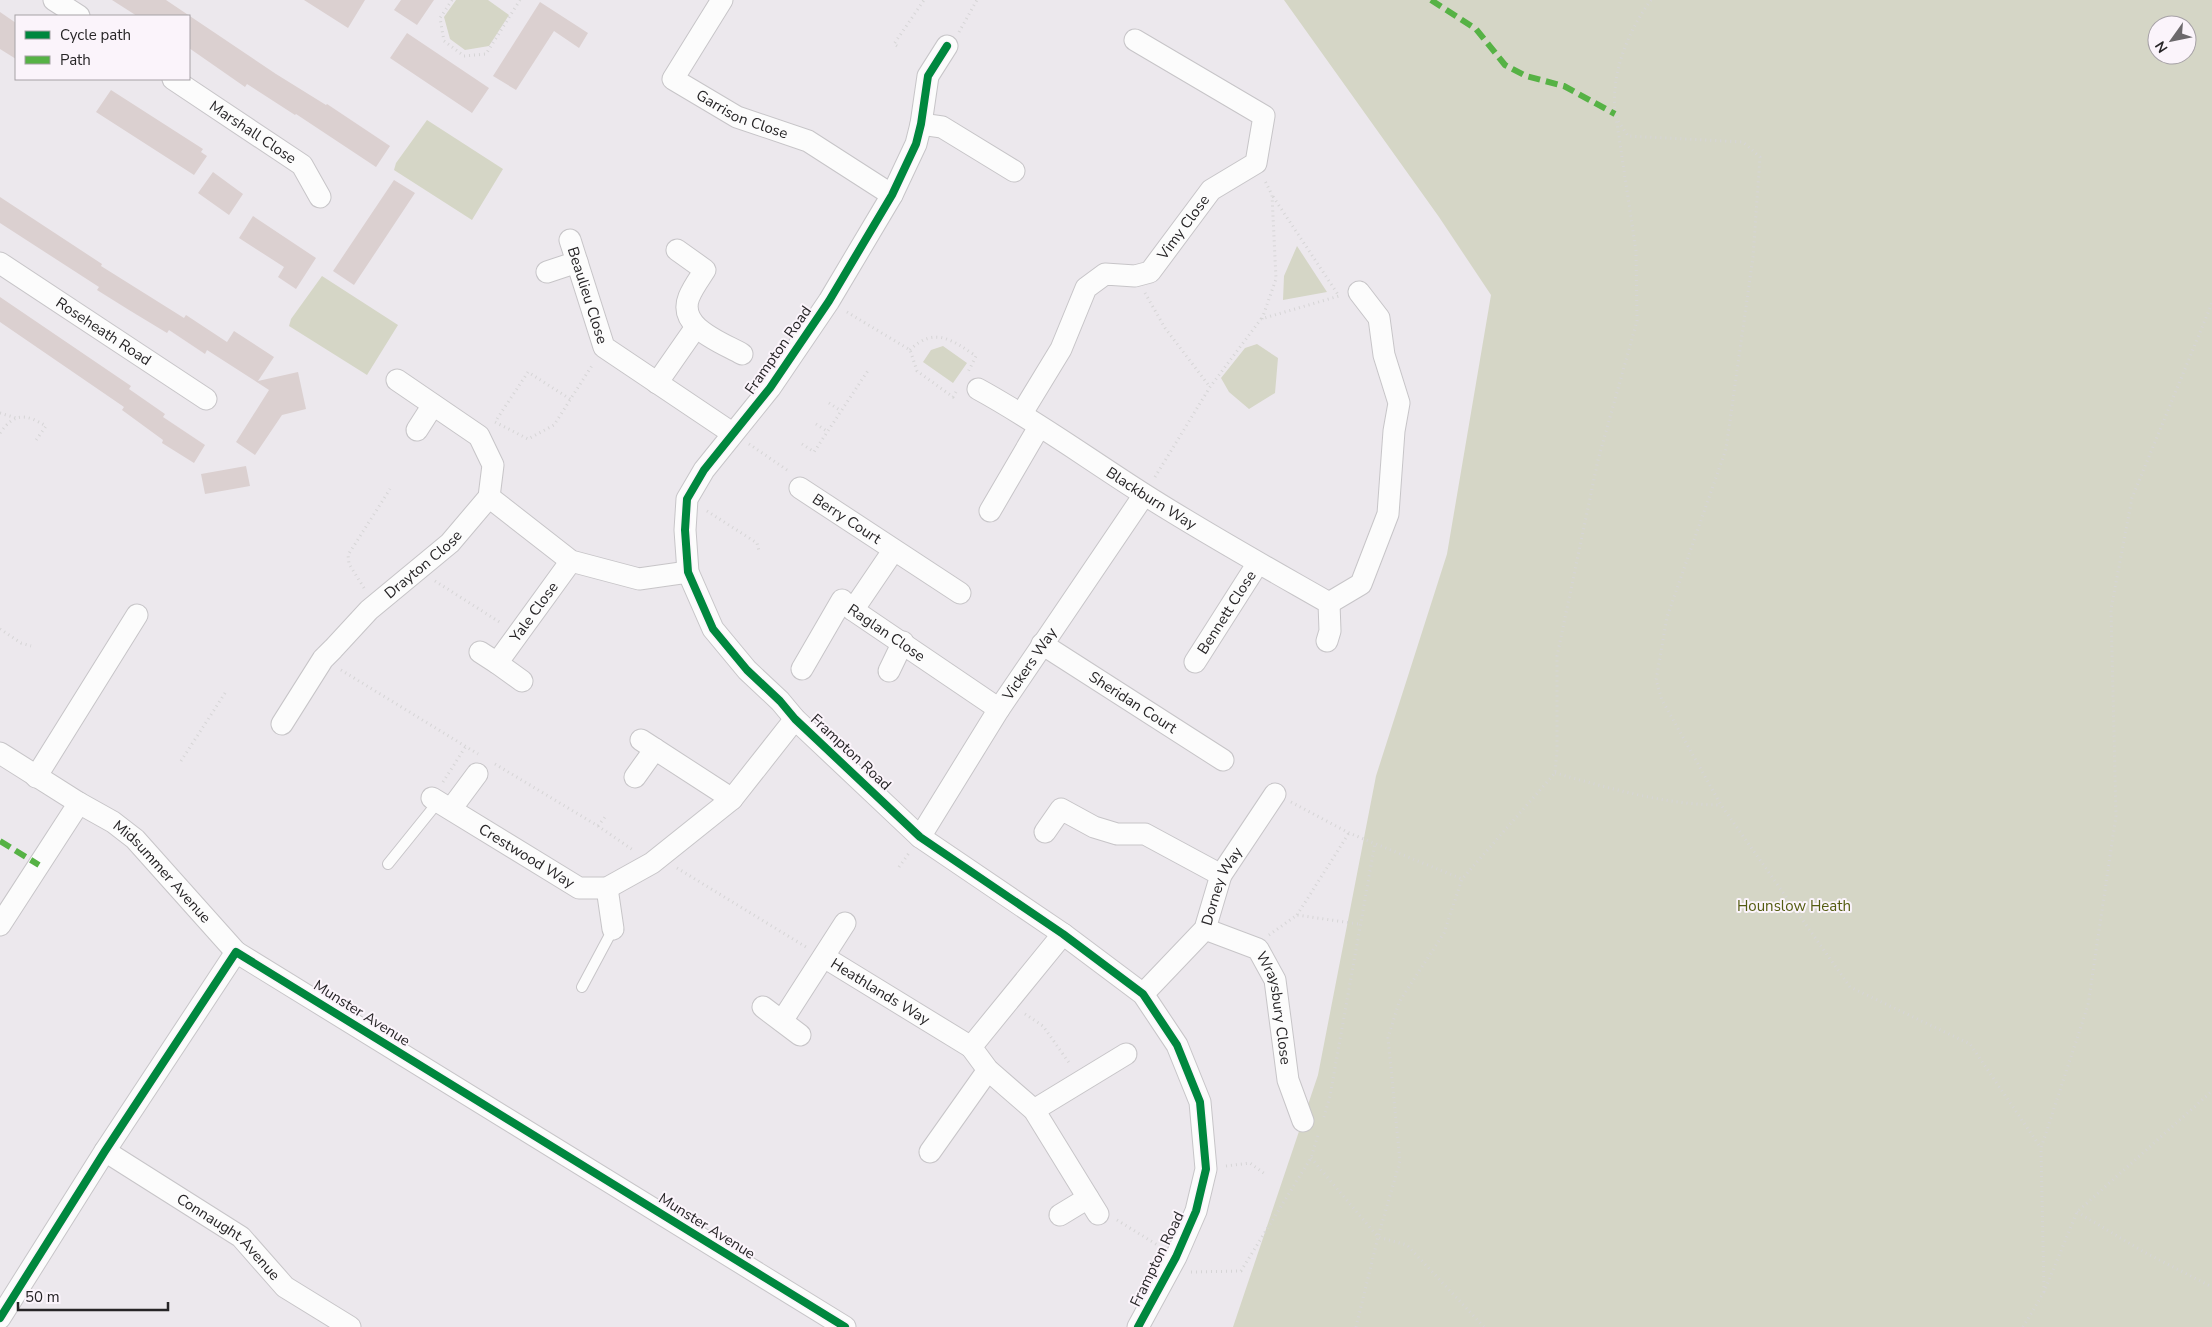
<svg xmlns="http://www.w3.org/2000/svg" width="2212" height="1327" viewBox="0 0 2212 1327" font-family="'Nunito Sans',sans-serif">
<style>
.green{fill:#d5d6c6;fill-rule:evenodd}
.building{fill:#dbd0d0}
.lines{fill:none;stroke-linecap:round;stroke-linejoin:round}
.service-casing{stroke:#c7c5c8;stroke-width:12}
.minor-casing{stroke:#c7c5c8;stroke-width:23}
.path{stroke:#d6d5d6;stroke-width:3;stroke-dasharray:1 4;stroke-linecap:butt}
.service{stroke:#fcfcfc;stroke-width:10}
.minor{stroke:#fcfcfc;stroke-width:21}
.quiet{stroke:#56b245;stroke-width:6;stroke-dasharray:12 6;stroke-linecap:butt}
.cycleway-casing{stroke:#fbf4fb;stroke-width:11}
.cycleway{stroke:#00873e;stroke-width:8}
.labels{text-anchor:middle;stroke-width:4;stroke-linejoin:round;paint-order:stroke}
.street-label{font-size:15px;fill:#272527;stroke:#fbf4fb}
.park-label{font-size:15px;fill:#545c11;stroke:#fbf4fb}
</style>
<rect width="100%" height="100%" fill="#ece8ed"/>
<path class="green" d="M456,0H488L509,15L489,46L465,50L450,39L444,17Z
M1284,0H2212V1327H1233L1318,1075L1376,776L1447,554L1491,295L1439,217ZM2157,25H2187V55H2157Z
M427,120L503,169L472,220L394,170L396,163Z
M1297,246L1327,292L1283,300L1284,276Z
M322,276L398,325L367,375L289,326L291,319Z
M1257,344L1278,358L1275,393L1249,409L1229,392L1221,378L1245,348Z
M943,346L967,363L953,383L923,362L931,350Z"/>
<path class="building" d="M112,0H166L276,74L326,105L327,104L390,146L376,167L296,114L295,115L247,84L245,87L189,48V16H137Z
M304,0H365L348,28Z
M401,0H434L417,25L394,10Z
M540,2L588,33L579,48L554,31L516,90L493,76Z
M0,12L16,23V59L0,49Z
M407,33L489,88L472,113L390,58Z
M111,90L203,149L201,152L207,156L194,175L96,112Z
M213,172L243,194L229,215L198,193Z
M394,180L415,193L354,285L333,271Z
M0,197L102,264L101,266L184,318L186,315L227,342L234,331L274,357L258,381L298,372L306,409L282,415L255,455L236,442L269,390L207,350L205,354L169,330L167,333L129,310L97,290L99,287L0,223Z
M253,216L316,258L296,289L278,277L284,267L239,238Z
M0,297L131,386L129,389L165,414L163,417L205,445L194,463L162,443L163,440L122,410L124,407L0,322Z
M246,466L250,486L205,494L201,474Z"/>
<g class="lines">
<defs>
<path id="service" d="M388,864L438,802
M582,987L613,929"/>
<g id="minor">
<path d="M54,0L79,16"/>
<path id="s1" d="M722,0L673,79L737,117L808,141L892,195"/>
<path d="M947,46L928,76L921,124L916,144L892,195L829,301L770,388L704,470L687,499L685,530L688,572L713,629L747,670L780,701L795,719L920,837L1063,934L1143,994L1177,1045L1200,1102L1206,1169L1196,1211L1176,1257L1138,1327"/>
<path id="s2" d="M173,79L302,165L320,197"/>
<path d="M921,124L942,127L1014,171"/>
<path id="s3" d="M570,240L604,347L732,433"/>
<path d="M677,250L705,270C700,278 693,287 689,297C677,327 721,342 742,354"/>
<path id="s4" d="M0,263L206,399"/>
<path d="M547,272L577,262"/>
<path d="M657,383L696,327"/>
<path id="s5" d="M978,389C1035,420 1087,458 1142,493C1203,532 1266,567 1329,603L1330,631L1327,641"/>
<path id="s6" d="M1022,413L1061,349L1086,288L1105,274L1135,276L1150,272L1211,190L1256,163L1264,116L1135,40"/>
<path d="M417,430L433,405"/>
<path id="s7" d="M800,488L960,593"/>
<path d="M489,497L571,561L639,579L688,572"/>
<path d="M990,511L1039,427"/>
<path d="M1329,603L1361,584L1388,514L1394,431L1399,403L1384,355L1379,318L1359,292"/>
<path d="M853,610L893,551"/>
<path id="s8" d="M1042,644L1223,760"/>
<path d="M480,652L497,663"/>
<path id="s9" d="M1195,662L1258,563"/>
<path id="s10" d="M802,669L842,600L853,610L999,709"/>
<path d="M889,671L903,642"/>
<path id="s11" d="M522,681L497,663L571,561"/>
<path id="s12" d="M282,724L323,659L333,649L369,610L450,543L489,497L493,465L479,436L397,380"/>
<path d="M641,740L732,799"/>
<path d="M0,753L79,803L0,925"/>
<path d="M36,777L137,615"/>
<path d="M635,777L655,749"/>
<path id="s13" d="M432,798L579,888H607L652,863L732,799L795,719"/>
<path id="s14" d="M79,803L113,822L135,839L236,952"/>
<path d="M451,809L477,774"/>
<path d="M1045,832L1061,809L1094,827L1117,834H1145L1221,875"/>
<path id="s15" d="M920,837L999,709L1144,495"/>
<path d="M607,888L613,929"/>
<path id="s16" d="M1205,929L1258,949L1275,980L1288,1080L1303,1121"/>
<path d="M1063,934L971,1047L988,1070L1034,1110L1098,1214"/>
<path id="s17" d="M824,957L971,1047"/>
<path id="s18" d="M1143,994L1205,929L1221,875L1275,794"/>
<path d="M763,1007L800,1035"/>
<path d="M782,1021L845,923"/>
<path d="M1034,1110L1126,1054"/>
<path id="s19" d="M105,1151L241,1237L285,1287L350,1327"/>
<path d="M930,1152L988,1070"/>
<path d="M1060,1215L1088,1198"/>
<path d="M0,1318L105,1151L236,952L845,1327"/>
</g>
</defs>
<use href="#service" class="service-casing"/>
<use href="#minor" class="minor-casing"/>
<path class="path" d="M452,0L440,18L444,41L464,56L486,54L520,0
M1651,0C1628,31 1611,73 1615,112C1616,120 1624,129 1628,136L1743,142L1760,157L1753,257L1726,449L1667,617L1656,680L1662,700L1721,805L1850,987L1970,1044L2041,1148
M959,32L977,0
M897,46L894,44L924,0
M1145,293L1165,328L1210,387
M847,312L910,350L917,371L953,397L957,390
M1262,319L1276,279L1272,195L1264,179
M910,350C934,326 952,340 976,356L968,372
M570,399L528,372L495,422L528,439L554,425L593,364
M829,403L841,411
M0,413L16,418
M816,424L828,432
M0,433C15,412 26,414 46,426L34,443
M749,444L790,472
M802,444L814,452L869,369
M1155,477L1210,387L1261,319L1339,296L1272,195
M707,511L757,543L759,551
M435,581L501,623
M364,588L349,564L348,555L390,489
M0,629L21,643L31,646
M341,670L478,754
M181,761L227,690
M495,764L598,826L633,850
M1555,773C1609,788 1665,805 1721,805
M443,782L466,746
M1291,802L1349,833L1462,879
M598,826L605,817
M899,867L909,853
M677,868L806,947
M1297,915L1349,833
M1269,935L1297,915L1358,924
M1025,1014L1043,1026L1070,1064
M1324,1117L1330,1096L1375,843
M1311,1158L1378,1237L1407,1245L1484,1327
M1226,1166L1250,1163L1265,1174
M2077,1212L2144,1252L2212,1287
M1117,1220L1159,1246
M1191,1272L1241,1271L1311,1158L1318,1135
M2044,1292L2041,1148L2088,1005L2116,816L2111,609L2132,498L2212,303
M1356,1327L1378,1237L1400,1161L1388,1038L1399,1002L1444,933L1462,879L1555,773L1557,751V656L1598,460L1637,321L1636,251L1616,117
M2023,1327L2044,1292L2077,1212L2212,1091"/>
<use href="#service" class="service"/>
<use href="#minor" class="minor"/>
<path class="quiet" d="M1431,0L1476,29L1505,65L1526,76L1564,86L1615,114
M0,841L39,865"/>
<defs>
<path id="cycleway" d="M947,46L928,76L921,124L916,144L892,195L829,301L770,388L704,470L687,499L685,530L688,572L713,629L747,670L780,701L795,719L920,837L1063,934L1143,994L1177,1045L1200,1102L1206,1169L1196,1211L1176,1257L1138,1327
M0,1318L105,1151L236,952L845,1327"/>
</defs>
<use href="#cycleway" class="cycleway-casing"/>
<use href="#cycleway" class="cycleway"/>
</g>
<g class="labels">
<g class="street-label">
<text dy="5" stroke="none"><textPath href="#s1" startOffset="171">Garrison Close</textPath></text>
<text dy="5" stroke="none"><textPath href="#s2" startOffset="96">Marshall Close</textPath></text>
<text dy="5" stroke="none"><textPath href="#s6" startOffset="266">Vimy Close</textPath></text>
<text dy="5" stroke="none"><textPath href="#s3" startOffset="58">Beaulieu Close</textPath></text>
<text dy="5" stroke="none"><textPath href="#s4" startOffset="124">Roseheath Road</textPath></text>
<text transform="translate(778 350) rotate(-55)" y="5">Frampton Road</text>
<text dy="5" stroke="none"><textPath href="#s5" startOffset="205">Blackburn Way</textPath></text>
<text dy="5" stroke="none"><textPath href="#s7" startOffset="56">Berry Court</textPath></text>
<text dy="5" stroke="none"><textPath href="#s12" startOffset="215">Drayton Close</textPath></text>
<text dy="5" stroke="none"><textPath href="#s11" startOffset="94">Yale Close</textPath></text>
<text dy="5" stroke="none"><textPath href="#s9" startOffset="59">Bennett Close</textPath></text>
<text dy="5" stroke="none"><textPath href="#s10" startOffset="135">Raglan Close</textPath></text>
<text dy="5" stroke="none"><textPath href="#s15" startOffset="205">Vickers Way</textPath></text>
<text dy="5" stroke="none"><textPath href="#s8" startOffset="108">Sheridan Court</textPath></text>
<text transform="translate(851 752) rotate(43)" y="5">Frampton Road</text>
<text dy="5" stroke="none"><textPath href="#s13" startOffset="111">Crestwood Way</textPath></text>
<text dy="5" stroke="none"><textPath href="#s14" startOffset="109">Midsummer Avenue</textPath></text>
<text dy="5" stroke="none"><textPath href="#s18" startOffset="136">Dorney Way</textPath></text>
<text dy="5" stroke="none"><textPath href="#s17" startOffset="66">Heathlands Way</textPath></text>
<text dy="5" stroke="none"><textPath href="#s16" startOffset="119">Wraysbury Close</textPath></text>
<text transform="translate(362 1013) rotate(32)" y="5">Munster Avenue</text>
<text transform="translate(707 1226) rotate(32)" y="5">Munster Avenue</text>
<text dy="5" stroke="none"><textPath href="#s19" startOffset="151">Connaught Avenue</textPath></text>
<text transform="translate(1157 1259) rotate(-64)" y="5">Frampton Road</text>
</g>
<g class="park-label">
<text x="1794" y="911">Hounslow Heath</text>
</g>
</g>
<rect x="15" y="15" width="175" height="65" fill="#fbf4fb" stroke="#a6a1a6"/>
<rect x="25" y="31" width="25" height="8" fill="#00873e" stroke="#a6a1a6"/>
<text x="60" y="40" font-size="15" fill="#272527">Cycle path</text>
<rect x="25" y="56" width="25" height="8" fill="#56b245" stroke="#a6a1a6"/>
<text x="60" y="65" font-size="15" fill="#272527">Path</text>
<g transform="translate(2172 40) rotate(237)"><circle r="24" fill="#fbf4fb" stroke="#a6a1a6"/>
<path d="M0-4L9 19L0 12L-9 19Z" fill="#6c696c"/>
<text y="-8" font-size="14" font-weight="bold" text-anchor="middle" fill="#272527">N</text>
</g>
<path d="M18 1302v8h150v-8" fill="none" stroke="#272527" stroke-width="2.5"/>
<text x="25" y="1302" font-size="15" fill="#272527" stroke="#fbf4fb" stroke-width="4" paint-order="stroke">50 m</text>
</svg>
